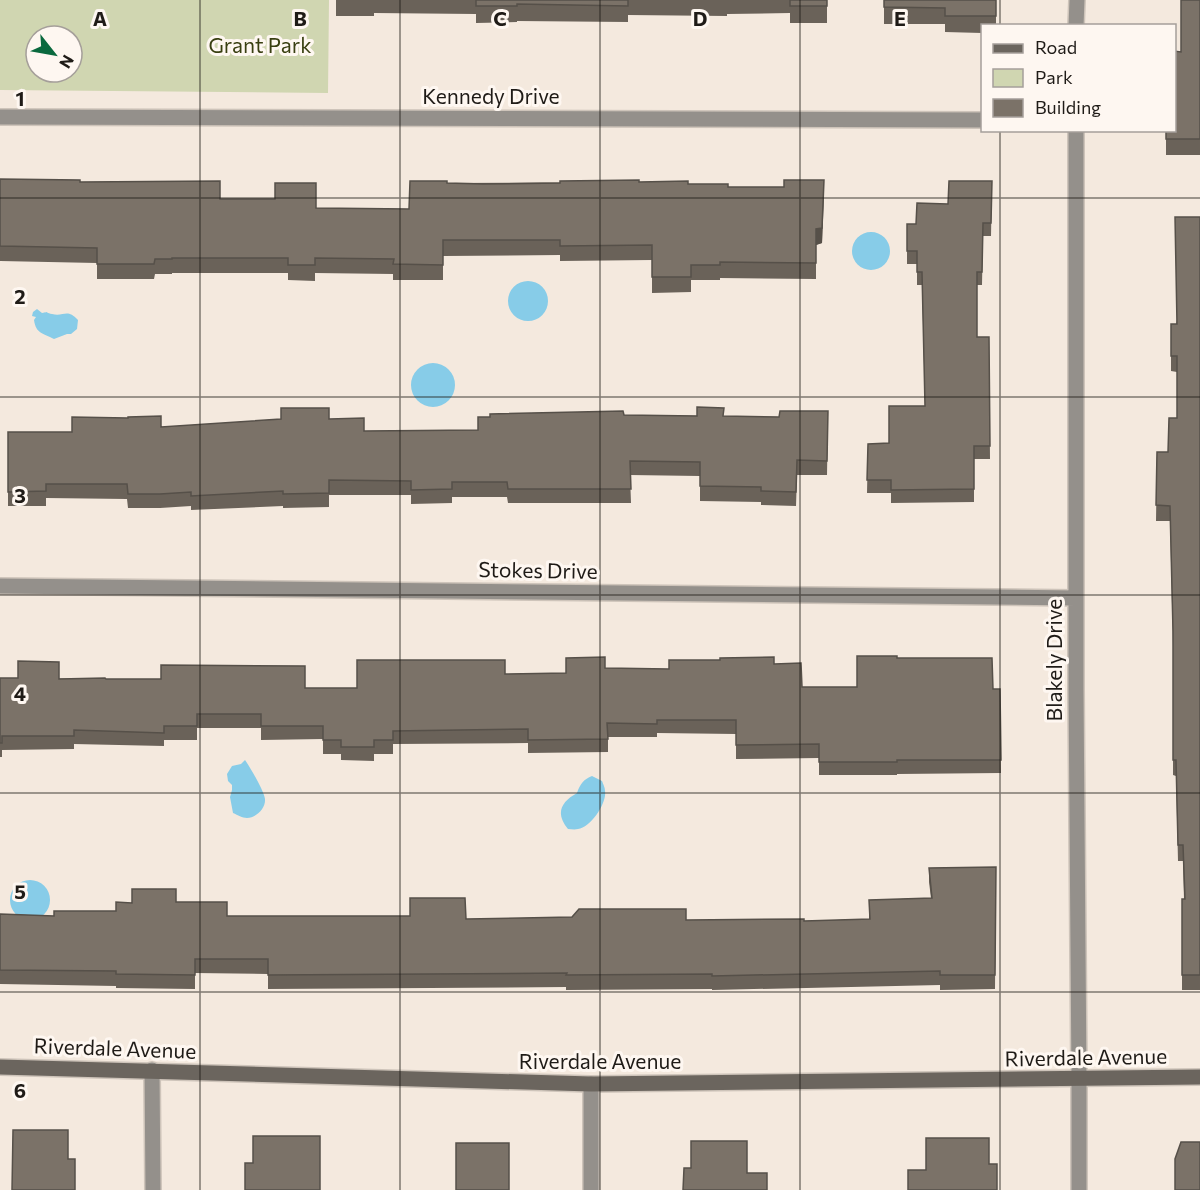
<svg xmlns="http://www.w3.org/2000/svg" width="1200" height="1190" viewBox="0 0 1200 1190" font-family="Commissioner,sans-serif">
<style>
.green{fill:#d0d6b1;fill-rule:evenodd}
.water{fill:#87cce8}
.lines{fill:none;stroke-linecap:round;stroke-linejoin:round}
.street-casing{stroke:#cec4ba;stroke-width:18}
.secondary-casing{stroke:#cec4ba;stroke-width:18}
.street{stroke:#94908b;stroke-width:15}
.secondary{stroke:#6b655e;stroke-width:15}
.wall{fill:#6a6259}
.shaded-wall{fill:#565049}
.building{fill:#7b7268;stroke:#565049;stroke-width:1.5}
.grid{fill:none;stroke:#1f1b17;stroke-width:1.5;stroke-opacity:0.55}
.labels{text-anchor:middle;stroke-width:6;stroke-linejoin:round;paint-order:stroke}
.park-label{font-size:21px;fill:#393f11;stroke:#fef7f1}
.street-label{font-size:21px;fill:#1f1b17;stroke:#fef7f1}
.grid-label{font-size:20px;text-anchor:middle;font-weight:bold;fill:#1f1b17;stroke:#fef7f1;stroke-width:6;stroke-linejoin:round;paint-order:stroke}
</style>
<rect width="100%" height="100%" fill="#f4e9de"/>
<path class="green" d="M0,0H329L328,93L0,90ZM36,36H72V72H36Z"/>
<path class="water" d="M852 251a19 19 0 1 1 38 0a19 19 0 1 1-38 0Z
M508 301a20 20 0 1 1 40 0a20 20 0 1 1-40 0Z
M37,309L42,313C52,311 42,312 52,314C64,317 67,308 78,320L77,329L71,334H67L54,339C43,333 36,334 34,320L36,317L32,316L33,312Z
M411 385a22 22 0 1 1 44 0a22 22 0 1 1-44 0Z
M245,760C250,767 264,791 265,799C266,808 256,818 247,818C242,818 238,815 233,813L230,797L232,790V785L228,781L227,774L232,766L241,764Z
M592,776L602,781C603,784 605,787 605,791C607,803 591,827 578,829C574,830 571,829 568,829C555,813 561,802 577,793C580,784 584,779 592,776Z
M10 900a20 20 0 1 1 40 0a20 20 0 1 1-40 0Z"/>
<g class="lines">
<defs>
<path id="street" d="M1076,26L1077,0
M0,117L982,120
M1076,130V689L1079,1079V1190
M0,586L1076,598
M152,1070L153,1190
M591,1084V1190"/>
<path id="secondary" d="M0,1067L591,1084L1200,1077"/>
</defs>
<use href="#street" class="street-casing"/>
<use href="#secondary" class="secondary-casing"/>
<use href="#street" class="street"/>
<use href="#secondary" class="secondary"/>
</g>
<path class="wall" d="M336,0H827V23H790V13L727,14V16L628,15V22L517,21V22L476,23V14L374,13V16H336Z
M884,0H996V26H982V33L945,32V24H884Z
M1200,0V155H1166V130H1174L1181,52Z
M0,179L80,182L220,199L316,208L409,209L447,183L639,182L688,184L824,196L822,243L816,245V279L720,278V280H691V292L652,293V260L560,261V255L443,256V280H393V274L315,273V281L288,280V273H172V274H155L154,279H97V263L0,261Z
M992,181L991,236H983L982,285H977V337H989L990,459H974V502L891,503V493H867L868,444L889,443L925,406L922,285H917V264H907V224H916L948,204Z
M1200,217V990H1182V899H1184L1183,861H1178L1176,776L1173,775V646L1170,521H1156L1157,452H1168L1177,418V372L1171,371V324H1176Z
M828,411L827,475H797L796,506L761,505V502L700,501V476L630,475L631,503H508L507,497H452V503L411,504V495H329V507L283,508V506L191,510V506L160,508H128L127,499L46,498V506H8V432H72L329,419L364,431L478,430L490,417L624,415L779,417Z
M897,658L993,689H1000L1001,773L897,774V775H819V758L736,759V734L657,733V737H608V752L528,753V743L393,744V754H374V761L341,760V754H323V739L261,740V728H197V740H164V746L74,744V749L2,750V757H0V678L106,679L305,688H357L505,674L566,673L605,668L669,669L774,664L802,687H857Z
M996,867L995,989L940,990V985L712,990V989L566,990V987L268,989V974L195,973V989L116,988V986L0,984V914L54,916L116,911L132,903L176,902L227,916L466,919L804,921L869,919V900L931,898L929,882V868Z"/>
<path class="shaded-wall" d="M824,180L822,243L816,245V229Z"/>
<path class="building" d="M476,0H628V6L517,4V6H476Z
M790,0H827V6H790Z
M884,0H996V16H945V8L884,7Z
M1181,0H1200V139H1166V130H1174V51L1181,52Z
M0,179L80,180V182L220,181V199H275V183H316V208L409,209L410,181H447V183L483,184L560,183V181L639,180V182L688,181V184H728V187H784V180H824L822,228L816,229V263L720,262V265H691V277H652V245L560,246V240H443V265L393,264L394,259L315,258V265H288V258H172V259H155L154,264H97V248L0,246Z
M949,181H992L991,223H983L982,272H977V337H989L990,446H974V489L891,490V480H867L868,444L889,443V406H925L922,272H917V251H907V224H916L917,203L948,204Z
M1175,217H1200V975H1182V899H1185L1183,845H1178L1176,760H1173V631L1170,506L1156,505L1157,452H1168L1169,418H1177V356H1171V324H1177Z
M697,407L724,408L723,416L779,417L780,411H828L827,461L797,460L796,492L761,491V487L700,486V462L630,461L631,489H508L507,482H452V489L411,490V481L329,480V493L283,494V491L191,496V492L160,494H128L127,484H46V491L8,492V432H72V417L128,418V417L161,416V427L281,419V408H329V419L364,418V431L478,430V417H490V414L623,411L624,415L697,416Z
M857,656H897V658H992L993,689H1000L1001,760H897V762H819V744L736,745V720H657V724L607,723L608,739L528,740V729L393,731V740H374V747H341V740H323V726H261V714H197V726H164V733L74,730V736H2V743H0V678H18V661L59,662V679L105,678L106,679H161V665L305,666V688H357V660H505V674L566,673V658L605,657V668L669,669V660H720V658L774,657V664L801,663L802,687H857Z
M996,867L995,975H940V971L712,976V974L566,975L567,973L268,975V959H195V975L116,974V971L0,970V914L54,916V911H116V902L132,903V889H176V902H227V916H410V898H465L466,919L572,917L579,909H686V920L804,919V921L870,919L869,900L932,898L929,868Z
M13,1130H68V1159H75V1190H12Z
M253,1136H320V1190H245V1163H253Z
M926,1138H989V1164H997V1190H908V1170H926Z
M691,1141H747V1173H767V1190H683L684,1168H691Z
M1181,1142H1200V1190H1175V1159Z
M456,1143H509V1190H456Z"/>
<path class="grid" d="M200,0V1190M400,0V1190M600,0V1190M800,0V1190M1000,0V26M1000,130V1190M0,198H1200M0,397H1200M0,595H1200M0,793H1200M0,992H1200"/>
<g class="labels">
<g class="park-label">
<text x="260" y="53">Grant Park</text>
</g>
<g class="street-label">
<text x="491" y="104">Kennedy Drive</text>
<text transform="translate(538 571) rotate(1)" y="7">Stokes Drive</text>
<text transform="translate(1055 660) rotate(-90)" y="7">Blakely Drive</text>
<text transform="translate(115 1049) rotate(2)" y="7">Riverdale Avenue</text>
<text transform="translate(1086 1058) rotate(-1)" y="7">Riverdale Avenue</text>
<text x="600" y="1069">Riverdale Avenue</text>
</g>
</g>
<g class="grid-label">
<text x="100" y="26">A</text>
<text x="300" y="26">B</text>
<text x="500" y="26">C</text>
<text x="700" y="26">D</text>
<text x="900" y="26">E</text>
<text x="20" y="106">1</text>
<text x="20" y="304">2</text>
<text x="20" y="503">3</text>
<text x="20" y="701">4</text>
<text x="20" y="899">5</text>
<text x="20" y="1098">6</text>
</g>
<rect x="981" y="24" width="195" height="108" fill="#fef7f1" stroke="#a59f9a" stroke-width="1.5"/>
<rect x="993" y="44" width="30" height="9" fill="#6b655e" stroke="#a59f9a" stroke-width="1.5"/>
<text x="1035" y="54" font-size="18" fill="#1f1b17">Road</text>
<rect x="993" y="69" width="30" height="18" fill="#d0d6b1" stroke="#a59f9a" stroke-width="1.5"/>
<text x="1035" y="84" font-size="18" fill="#1f1b17">Park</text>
<rect x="993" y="99" width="30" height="18" fill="#7b7268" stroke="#a59f9a" stroke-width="1.5"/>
<text x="1035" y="114" font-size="18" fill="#1f1b17">Building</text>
<g transform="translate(54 54) rotate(121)"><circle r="28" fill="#fef7f1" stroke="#a59f9a" stroke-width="1.5"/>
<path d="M0-4.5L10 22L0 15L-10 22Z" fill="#0a693e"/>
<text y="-9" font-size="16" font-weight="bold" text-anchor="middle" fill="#1f1b17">N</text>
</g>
</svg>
